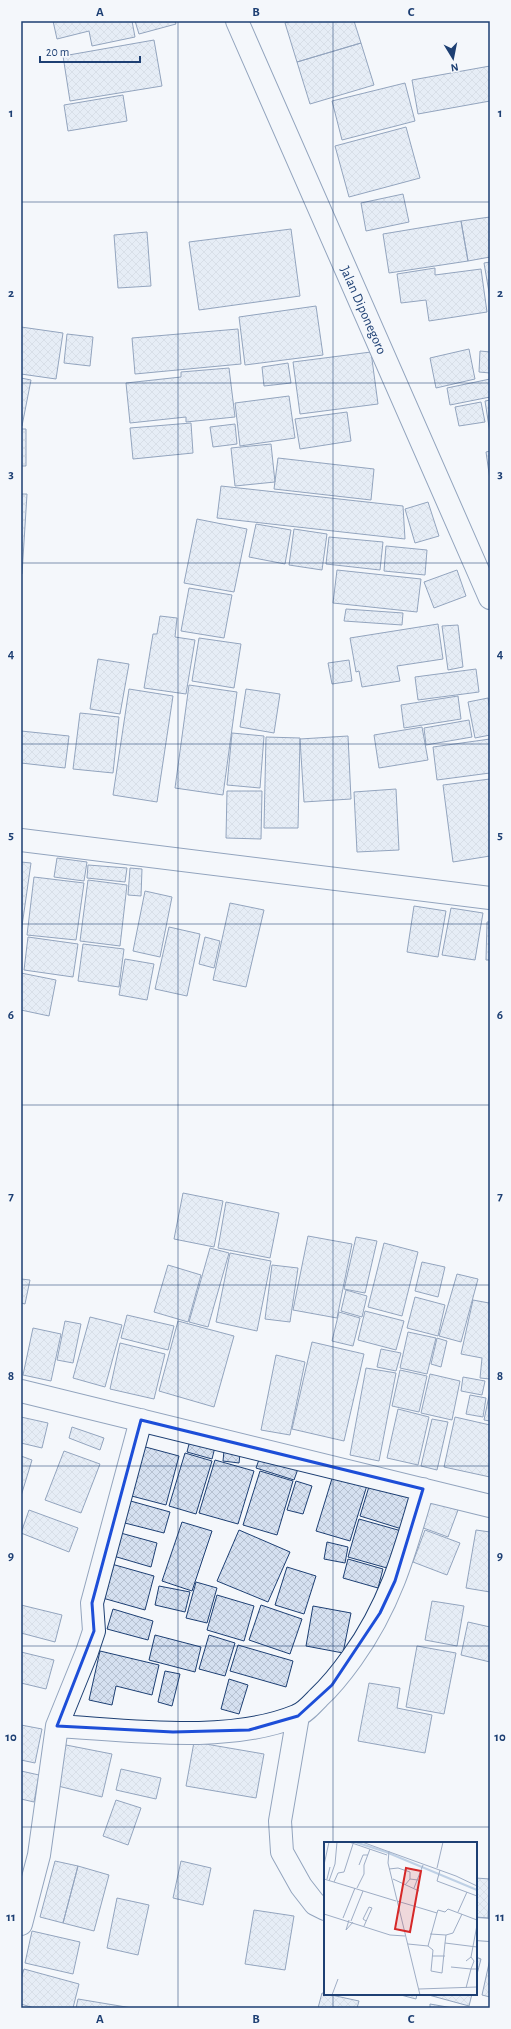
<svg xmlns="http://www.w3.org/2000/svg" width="511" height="2029" viewBox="0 0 511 2029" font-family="'Alegreya Sans',sans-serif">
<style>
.building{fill:url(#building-cross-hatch);stroke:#1d3f73}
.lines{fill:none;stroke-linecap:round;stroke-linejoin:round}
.street-casing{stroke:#1d3f73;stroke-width:24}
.secondary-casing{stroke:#1d3f73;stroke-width:24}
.street{stroke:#f4f7fb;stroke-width:22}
.secondary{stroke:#f4f7fb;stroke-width:22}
.marked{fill:none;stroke:#1d4ed8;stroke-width:3;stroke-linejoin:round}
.grid{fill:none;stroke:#1d3f73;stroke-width:1;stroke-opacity:0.55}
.labels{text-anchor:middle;stroke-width:3;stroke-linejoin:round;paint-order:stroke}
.street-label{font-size:14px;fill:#1d3f73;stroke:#f4f7fb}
.inset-river{fill:none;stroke:#bed0e5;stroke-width:2}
.inset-road{fill:none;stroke:#9eadc5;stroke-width:1}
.view{fill:#d62828;fill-opacity:0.15;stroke:#d62828;stroke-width:2}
.inset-edge{fill:none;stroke:#1d3f73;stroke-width:2}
.neatline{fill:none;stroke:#1d3f73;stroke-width:1.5}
.grid-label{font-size:13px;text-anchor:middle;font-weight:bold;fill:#1d3f73}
</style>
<defs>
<pattern id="building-cross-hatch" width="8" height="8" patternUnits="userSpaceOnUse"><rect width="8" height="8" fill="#d5e0f0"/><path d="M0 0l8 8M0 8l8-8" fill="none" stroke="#b6c1d1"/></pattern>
</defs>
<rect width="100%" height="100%" fill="#f4f7fb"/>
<path class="building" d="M53,21H132L135,37L92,46L89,31L57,39Z
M135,21H175L176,24L139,34Z
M292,21H354L361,43L297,62L285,23Z
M154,40L162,86L70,101L63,56Z
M361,43L374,85L310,104L297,62Z
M490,66V101L418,114L412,80Z
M405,83L415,121L342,140L332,101Z
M123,95L127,121L68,131L64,105Z
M406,127L420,178L349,197L335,146Z
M403,194L409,222L366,231L361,203Z
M490,217V257L468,261L461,221Z
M461,221L468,261L389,273L383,234Z
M291,229L300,296L199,310L189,242Z
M147,232L151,286L118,288L114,235Z
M490,262V298L484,263Z
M435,268V275L481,269L487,312L429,321L426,300L401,303L397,274Z
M316,306L323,355L245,365L239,317Z
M21,327L63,333L56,379L21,374Z
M238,329L241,364L135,374L132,338Z
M67,334L93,337L90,366L64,363Z
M469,349L475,379L436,388L430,358Z
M480,351L490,352V373L479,372Z
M371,352L378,404L300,414L293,362Z
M288,363L291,383L264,386L262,367Z
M229,368L235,417L186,422V417L130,423L126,383L181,377V372Z
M21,378L31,380L22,426H21Z
M490,379V397L450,405L447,388Z
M289,396L295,438L240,446L235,403Z
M490,400V433L485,401Z
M481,402L485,422L459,426L455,407Z
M347,412L351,441L300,449L295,419Z
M191,423L193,453L133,459L130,428Z
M235,424L237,444L213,447L210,427Z
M21,429H26V466H21Z
M271,444L275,482L235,486L231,448Z
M490,451V480L486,452Z
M278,458L374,469L371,500L274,489Z
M221,486L403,506L405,539L217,518Z
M21,494H27L22,574H21Z
M428,502L439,536L415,543L405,509Z
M197,519L247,529L234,592L184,583Z
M256,524L291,530L285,564L249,557Z
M294,529L327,534L322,570L289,565Z
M329,537L383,542L380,570L326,564Z
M386,546L427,550L425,575L384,571Z
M337,570L421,579L417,612L333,603Z
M457,570L466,596L434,608L424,582Z
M189,588L232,595L224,638L181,631Z
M346,609L403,613L402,625L344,621Z
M160,616L177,618L175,637L195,640L186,694L144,688L153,634H157Z
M438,624L443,659L397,666L400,681L362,687L359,671L356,672L350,638Z
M458,625L463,667L448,670L442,626Z
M199,638L241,644L234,688L192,681Z
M98,659L129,664L120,714L90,709Z
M349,660L352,681L332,684L328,663Z
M476,669L479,692L418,700L415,677Z
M189,685L237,692L223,795L175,788Z
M129,689L173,696L157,802L113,795Z
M246,689L280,694L274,733L240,727Z
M458,696L461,719L404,728L401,705Z
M488,698L490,711V735L475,738L468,702Z
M80,713L119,717L113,773L73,769Z
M469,720L472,737L426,745L424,728Z
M422,727L428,760L379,768L374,735Z
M21,731L69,736L65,768L21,763Z
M232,733L264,736L260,788L227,785Z
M348,736L351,799L304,802L300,739Z
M266,737L300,738L298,828H264Z
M490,739V773L437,780L433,747Z
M490,779V856L453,862L443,785Z
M396,789L399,850L357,852L354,792Z
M227,791H262L261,839L226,838Z
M57,858L87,862L84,881L54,877Z
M21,862L31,863L21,933Z
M88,865L127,868L125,882L87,878Z
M130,868L142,869L141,896L128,895Z
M34,877L84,883L76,940L27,935Z
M88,880L127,885L120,946L80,941Z
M145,891L172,897L160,957L133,951Z
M230,903L264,910L246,987L213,980Z
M414,906L446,911L438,957L407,952Z
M451,908L483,913L475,960L442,955Z
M487,922H490V960H486Z
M169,927L200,934L187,996L155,989Z
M28,937L78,944L73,977L24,970Z
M205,937L220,941L214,968L199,964Z
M83,944L124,949L119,987L78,981Z
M125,959L154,964L147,1000L119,995Z
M21,973L56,980L49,1016L21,1010Z
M183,1193L223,1201L214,1247L174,1239Z
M226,1202L279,1213L270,1258L218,1248Z
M308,1236L352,1244L337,1318L293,1310Z
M356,1237L377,1241L365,1293L344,1289Z
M384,1243L418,1252L402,1316L368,1307Z
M210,1248L229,1253L208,1327L189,1322Z
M230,1253L271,1261L257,1331L216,1322Z
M422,1262L445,1267L438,1297L415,1291Z
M168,1265L201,1275L188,1322L154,1312Z
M272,1265L298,1268L290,1322L265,1319Z
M457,1274L478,1279L461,1342L439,1336Z
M21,1279L30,1280L25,1304L21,1303Z
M346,1290L367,1296L362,1317L341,1311Z
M415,1297L445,1305L438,1336L407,1328Z
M490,1298V1379L480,1378L482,1358L461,1354L473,1300L489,1303Z
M365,1311L404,1321L396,1350L358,1340Z
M339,1312L360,1318L353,1346L332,1341Z
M127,1315L174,1326L168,1350L121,1338Z
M90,1317L122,1325L105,1387L73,1378Z
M65,1321L81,1324L73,1363L57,1360Z
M178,1321L234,1336L214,1407L159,1391Z
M33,1328L61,1334L51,1381L23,1375Z
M408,1332L436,1338L427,1374L400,1368Z
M437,1338L447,1341L441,1367L431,1364Z
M312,1342L364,1354L344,1441L292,1429Z
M120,1343L165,1354L154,1399L110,1389Z
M381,1349L401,1353L396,1371L377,1367Z
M276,1355L305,1362L290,1435L261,1430Z
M366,1368L396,1373L379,1461L350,1455Z
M400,1370L427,1376L419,1412L392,1406Z
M430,1374L460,1381L452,1420L421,1413Z
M463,1377L485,1381L482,1395L461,1391Z
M490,1391V1421L484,1420Z
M470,1395L486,1398L483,1417L466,1414Z
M398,1409L429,1417L418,1465L387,1458Z
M21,1417L48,1423L42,1448L21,1443Z
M455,1417L490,1425V1477L444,1467Z
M432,1419L448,1422L437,1470L421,1466Z
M72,1427L104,1438L100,1450L69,1438Z
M190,1440L215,1447L212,1459L187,1452Z
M138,1445L179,1456L166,1505L124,1494Z
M64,1451L100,1464L81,1513L45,1500Z
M224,1451L240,1454L239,1463L223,1461Z
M185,1453L212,1461L196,1514L169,1506Z
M261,1454L299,1466L294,1480L256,1468Z
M21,1456L32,1460L21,1496Z
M215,1460L254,1471L238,1524L199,1513Z
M260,1471L293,1481L277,1535L243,1525Z
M334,1472L368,1482L350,1541L316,1531Z
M371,1480L420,1495L405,1530L360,1516Z
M296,1481L312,1486L303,1514L287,1510Z
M428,1499L458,1510L448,1537L418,1526Z
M127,1500L170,1512L164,1533L121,1522Z
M29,1510L78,1528L69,1552L21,1533Z
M359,1519L405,1532L394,1570L348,1557Z
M182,1522L212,1531L192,1591L162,1581Z
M239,1530L290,1552L268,1602L217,1581Z
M425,1530L460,1543L447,1575L413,1562Z
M476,1530L490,1532V1592L466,1588Z
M117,1532L157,1543L151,1567L110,1555Z
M327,1542L348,1547L345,1563L324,1559Z
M348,1559L383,1569L378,1588L343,1578Z
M108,1563L154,1576L145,1610L99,1597Z
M287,1567L316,1576L304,1614L275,1605Z
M196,1582L217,1588L207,1623L186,1618Z
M159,1586L190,1592L185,1612L155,1605Z
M217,1595L254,1606L244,1641L207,1630Z
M432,1601L464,1606L457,1646L425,1640Z
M21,1605L62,1615L55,1642L21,1633Z
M261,1605L302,1619L290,1654L249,1640Z
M313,1606L351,1613L343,1653L306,1646Z
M113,1609L153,1621L148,1640L107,1629Z
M468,1622L490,1627V1662L461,1655Z
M155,1635L201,1647L195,1672L149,1660Z
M209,1635L235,1643L225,1676L199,1669Z
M238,1645L293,1661L286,1687L230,1671Z
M417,1646L456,1653L444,1714L406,1707Z
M100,1651L159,1665L152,1695L116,1686L112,1705L89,1700Z
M21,1652L54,1660L46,1689L21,1683Z
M165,1671L180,1674L172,1706L158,1702Z
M229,1679L248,1685L239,1714L221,1709Z
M369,1683L400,1688L397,1708L432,1715L425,1753L358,1741Z
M21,1725L42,1729L35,1763L21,1760Z
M194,1742L264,1754L256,1798L186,1786Z
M66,1745L112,1754L102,1797L54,1785Z
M121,1769L161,1778L156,1799L116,1790Z
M21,1771L39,1775L34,1802L21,1799Z
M116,1800L141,1808L128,1845L103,1836Z
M55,1861L78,1866L63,1923L40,1917Z
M181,1861L211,1868L203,1905L173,1898Z
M78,1866L109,1875L94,1931L63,1923Z
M476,1878L490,1879L488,1918L476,1917Z
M117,1898L149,1905L138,1955L107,1948Z
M254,1910L294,1916L285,1970L245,1964Z
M32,1931L80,1942L73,1974L25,1963Z
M476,1957L481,1959L476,1978Z
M490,1959V1997L482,1995Z
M24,1969L79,1984L73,2008H34L21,2004V1979Z
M322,1993L359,2001L357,2008H318Z
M397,1994H417L416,1999Z
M425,1994H472L469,2006Z
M78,1999L132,2008H76Z
M430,2004L453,2008H430Z"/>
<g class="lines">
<defs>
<path id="street" d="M21,840L490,898
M21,1391L490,1506
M298,1716L280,1821L282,1852L301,1886L315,1904L325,1909
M57,1726C129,1730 228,1744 296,1716C305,1713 313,1703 319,1697C332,1685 342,1672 352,1658C391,1604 405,1551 423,1489
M21,1924L39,1855L57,1726L87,1652L94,1631L92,1603L141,1420
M476,1929L490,1930"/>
<path id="secondary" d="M237,21L490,598"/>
</defs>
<use href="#street" class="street-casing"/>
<use href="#secondary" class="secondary-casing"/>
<use href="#street" class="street"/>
<use href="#secondary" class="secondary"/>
</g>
<path d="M0 0H511V2029H0ZM141,1420L423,1489L395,1581L380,1613L332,1685L298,1716L249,1730L173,1732L57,1726L94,1631L92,1603Z" fill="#f4f7fb" fill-opacity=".55" fill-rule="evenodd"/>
<path class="marked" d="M141,1420L423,1489L395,1581L380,1613L332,1685L298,1716L249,1730L173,1732L57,1726L94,1631L92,1603Z"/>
<path class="grid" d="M178,21V2008M333,21V1843M21,202H490M21,383H490M21,563H490M21,744H490M21,924H490M21,1105H490M21,1285H490M21,1466H490M21,1646H490M21,1827H490M333,1994V2008"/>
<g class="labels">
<g class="street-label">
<text transform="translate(364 310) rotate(66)" y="5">Jalan Diponegoro</text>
</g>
</g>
<g transform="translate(324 1842)">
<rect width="153" height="153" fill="#f4f7fb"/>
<path class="inset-river" d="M31,0L62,10L153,48"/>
<path class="inset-road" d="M25,0L63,13M38,0L132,34L153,44M65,9L64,21L96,153M0,23L5,0M35,23L39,13H44M113,26L119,0M65,27L74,26L86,30V37M116,28L113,39L153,54M0,37L72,59M3,37L6,25M69,37L95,49M5,39L11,22L13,0M10,40L14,31L20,30L29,2M81,43L86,37L94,38M33,46L40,32V23L46,7M90,46L99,23M73,59L113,71L104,104L84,102M134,70L143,50M113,71L114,68L121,70L124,67L153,78M0,72L66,93L81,94M19,76L31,46M25,78L22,88L29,80M27,79L39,49M40,84L48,66L45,65L39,77L42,79M106,92L122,93L121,101L153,105M122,93L129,91L138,72M104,104L109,108L107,129L118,131L121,101M108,114H121M142,119L147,115L153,83M127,125L147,127L150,119L147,115M142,146L147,127H153M95,147L153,145M8,153L14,137"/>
<path class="view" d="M82,26L97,29L86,90L71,87Z"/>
<rect width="153" height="153" class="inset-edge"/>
</g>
<rect width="511" height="2029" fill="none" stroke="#f4f7fb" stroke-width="44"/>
<g transform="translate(453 58) rotate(170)" stroke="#f4f7fb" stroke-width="3" paint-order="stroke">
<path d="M0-3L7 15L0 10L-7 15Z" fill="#1d3f73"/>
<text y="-6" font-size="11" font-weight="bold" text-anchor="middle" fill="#1d3f73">N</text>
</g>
<path d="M40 56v6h100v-6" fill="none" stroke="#1d3f73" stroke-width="2"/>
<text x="46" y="56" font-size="12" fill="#1d3f73" stroke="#f4f7fb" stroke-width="3" paint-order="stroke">20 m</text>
<rect x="22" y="22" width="467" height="1985" class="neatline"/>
<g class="grid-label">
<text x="100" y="16">A</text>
<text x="256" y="16">B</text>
<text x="411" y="16">C</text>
<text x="11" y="117">1</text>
<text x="500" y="117">1</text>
<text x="11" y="297">2</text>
<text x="500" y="297">2</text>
<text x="11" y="478">3</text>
<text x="500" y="478">3</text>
<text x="11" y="658">4</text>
<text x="500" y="658">4</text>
<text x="11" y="839">5</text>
<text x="500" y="839">5</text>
<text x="11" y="1019">6</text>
<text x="500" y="1019">6</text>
<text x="11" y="1200">7</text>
<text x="500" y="1200">7</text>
<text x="11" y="1380">8</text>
<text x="500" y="1380">8</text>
<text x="11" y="1560">9</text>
<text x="500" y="1560">9</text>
<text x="11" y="1741">10</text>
<text x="500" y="1741">10</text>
<text x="11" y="1921">11</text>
<text x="500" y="1921">11</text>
<text x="100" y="2023">A</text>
<text x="256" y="2023">B</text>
<text x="411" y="2023">C</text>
</g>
</svg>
